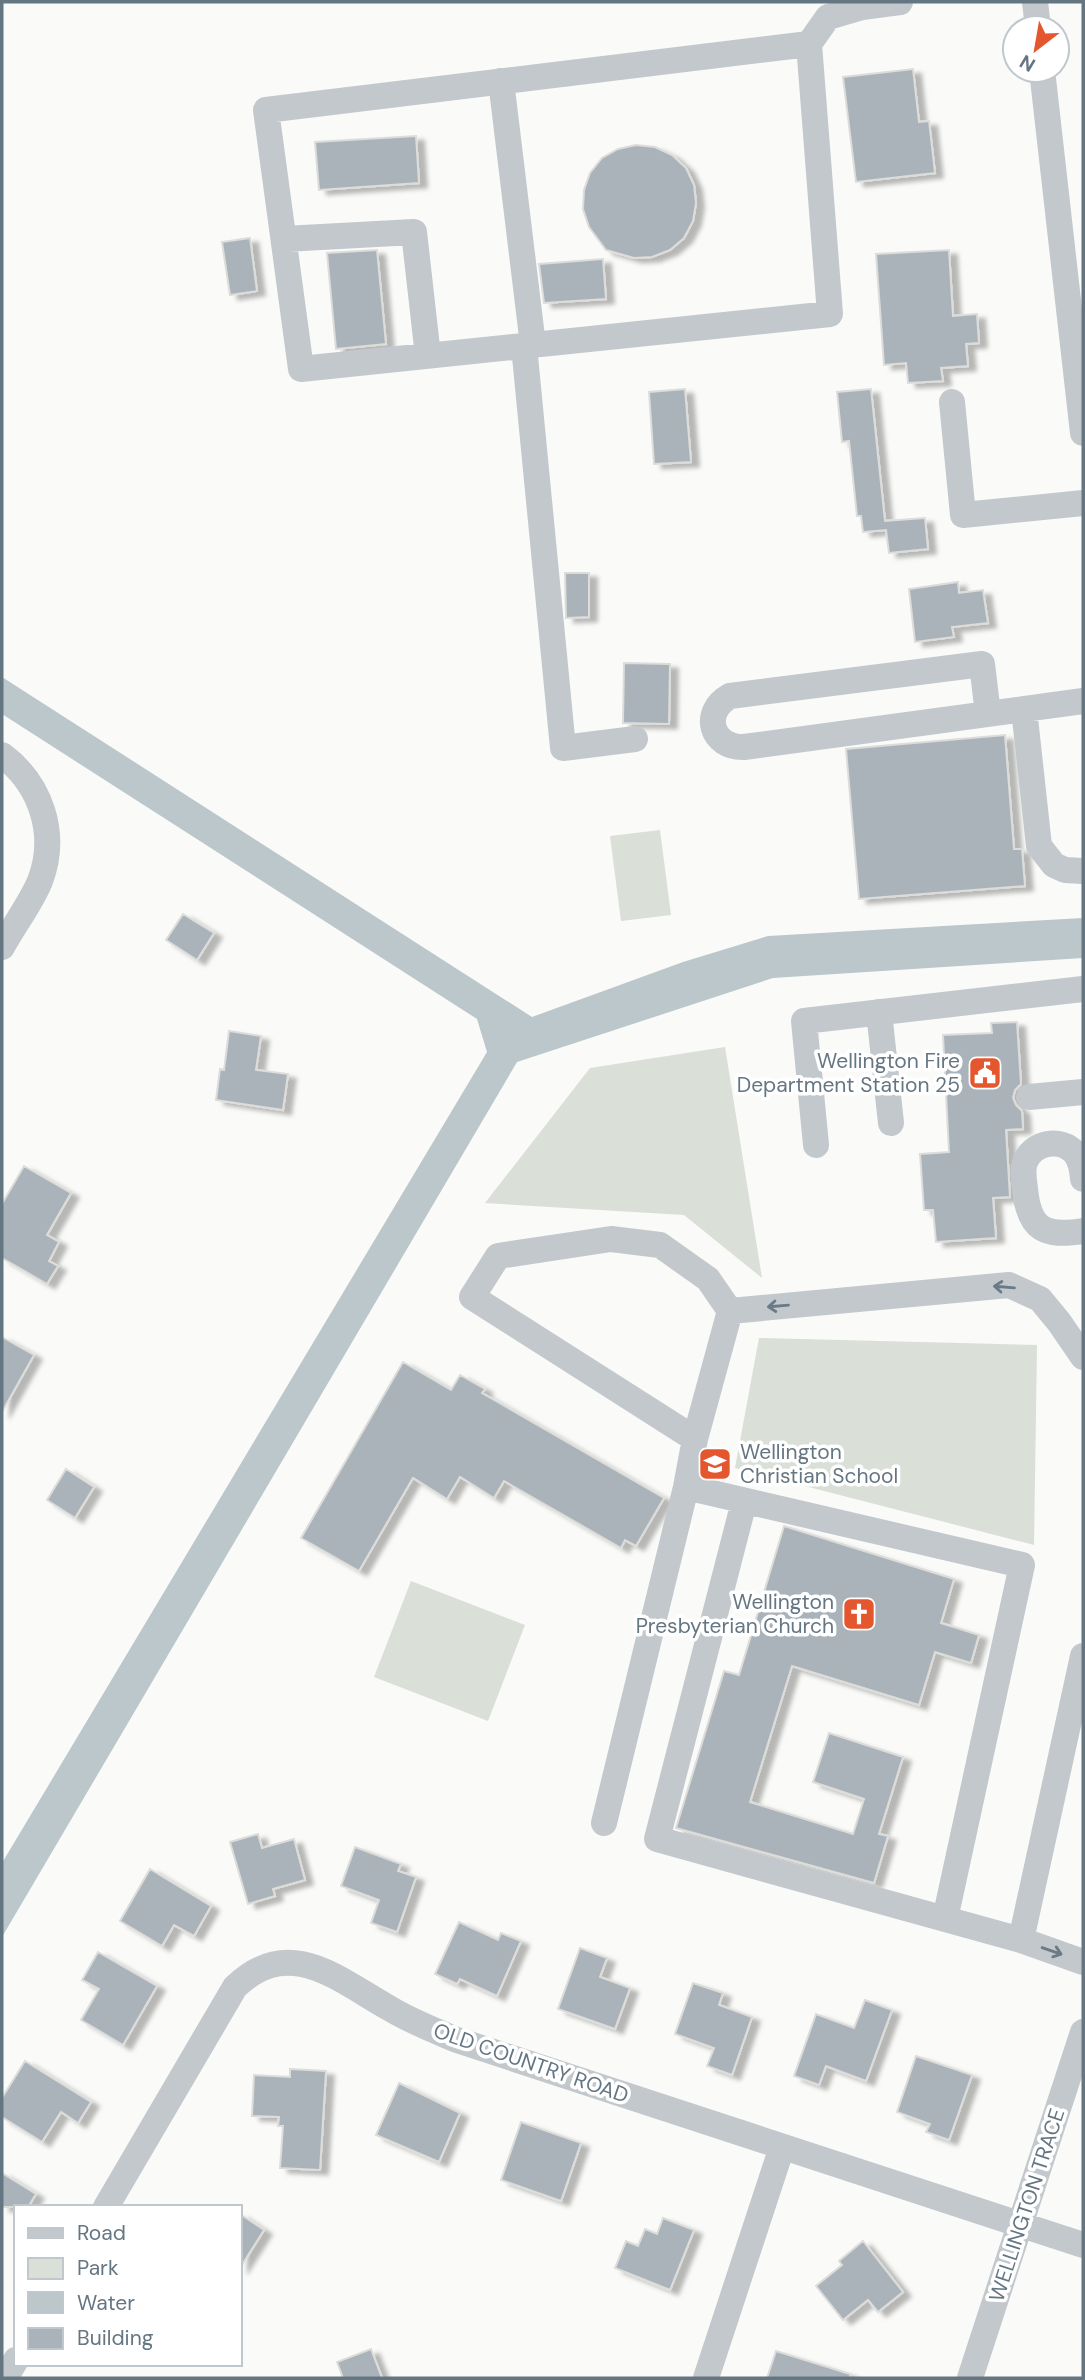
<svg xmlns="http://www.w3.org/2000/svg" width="1085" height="2380" viewBox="0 0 1085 2380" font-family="'DM Sans',sans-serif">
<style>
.green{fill:#dadfd7}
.water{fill:#bbc7cb}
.building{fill:#aab3b9;stroke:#dcdcda;stroke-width:2;filter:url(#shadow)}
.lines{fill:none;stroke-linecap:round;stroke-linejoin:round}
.minor{stroke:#c3c8cc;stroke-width:26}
.oneway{stroke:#6a7a87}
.labels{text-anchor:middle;stroke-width:7;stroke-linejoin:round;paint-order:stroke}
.poi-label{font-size:21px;fill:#657683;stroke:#fff;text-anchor:end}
.street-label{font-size:21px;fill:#657683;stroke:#fff}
</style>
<defs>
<filter id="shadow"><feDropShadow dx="8" dy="4.5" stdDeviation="2" flood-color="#0004"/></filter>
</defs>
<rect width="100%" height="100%" fill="#fafaf8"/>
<path class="green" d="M660,830L671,915L621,921L610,836Z
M725,1047L762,1278L684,1215L485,1203L590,1068Z
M759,1338L1037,1345L1034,1545L735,1468Z
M411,1581L525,1625L488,1721L374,1677Z"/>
<path class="water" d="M2,677L532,1017L683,962L768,936L1083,918V958L773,978L517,1062L2,1937V1863L487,1052L477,1019L2,714Z"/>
<path class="building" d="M913,69L919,122L929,121L935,173L856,182L843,77Z
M416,136L419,183L319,190L315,142Z
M636,145L655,147L672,155L686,168L694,185L696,203L693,221L684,238L670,250L652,257L634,258L606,250L589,227L583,209L584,190L590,173L602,158L618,149Z
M250,238L257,291L230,295L222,242Z
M377,250L386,344L336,349L327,253Z
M949,250L953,316L977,314L979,343L966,344L968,366L941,368L943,381L908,383L906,363L884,365L876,254Z
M603,259L606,299L544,303L539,264Z
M685,389L691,462L654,464L649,392Z
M871,389L885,521L925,518L928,549L889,553L886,530L863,532L861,516H857L849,441L842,442L837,392Z
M565,573H589V617L566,618Z
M958,582L959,593L983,590L988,623L952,627L954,637L915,642L909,589Z
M624,663L670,664L669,724L623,723Z
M1005,735L1014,849H1022L1025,886L859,899L846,749Z
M183,914L214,933L197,960L166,940Z
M1017,1022L1021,1084L1015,1090L1013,1098L1016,1105L1022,1111L1023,1129L1006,1130L1010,1197L993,1198L996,1238L936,1242L933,1210H924L920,1154L949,1152L943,1035L992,1033L991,1023Z
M229,1031L261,1036L256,1070L288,1074L283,1110L216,1100L220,1069L224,1070Z
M24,1166L71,1193L47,1235L59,1242L49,1261L58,1266L47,1284L2,1258V1204Z
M2,1337L34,1355L2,1412Z
M403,1362L451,1390L460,1375L485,1389L482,1393L664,1498L636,1546L625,1540L621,1548L504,1481L494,1498L460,1477L447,1499L413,1478L359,1571L301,1538Z
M66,1469L94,1487L75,1518L47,1500Z
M784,1526L954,1579L941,1623L979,1635L971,1663L935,1652L919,1705L792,1666L750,1802L853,1834L864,1799L813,1782L829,1733L903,1757L879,1834L888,1836L874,1883L676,1828L724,1671L739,1675Z
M258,1834L262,1848L294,1839L305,1880L273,1889L275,1896L248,1904L230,1842Z
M355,1847L401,1864L398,1871L416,1877L397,1932L371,1923L379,1900L341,1886Z
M150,1869L211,1906L194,1936L174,1925L162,1946L120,1921Z
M459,1922L498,1940L501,1933L521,1941L497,1996L460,1979L457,1984L435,1974Z
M580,1948L607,1958L600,1977L630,1988L615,2029L558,2009Z
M98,1952L157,1986L123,2045L81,2020L99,1989L82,1980Z
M693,1983L723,1993L719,2005L752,2017L732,2075L707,2066L714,2048L675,2034Z
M865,2000L892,2010L866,2081L826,2066L819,2085L794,2076L816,2014L854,2028Z
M916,2056L972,2075L949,2140L926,2132L930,2124L897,2112Z
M25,2061L91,2102L78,2123L61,2112L42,2142L2,2117V2098Z
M290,2069L326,2071L320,2170L280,2168L283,2126H278L279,2117L252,2116L254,2075L290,2077Z
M399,2083L460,2113L439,2162L376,2135Z
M521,2122L581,2143L561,2201L501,2180Z
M2,2173L36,2194L28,2207H2Z
M240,2214L264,2230L240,2268Z
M663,2218L694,2230L670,2290L615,2268L626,2241L638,2246L645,2229L657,2234Z
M863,2241L903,2292L878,2312L868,2300L843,2320L816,2286L842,2265L839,2261Z
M371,2349L382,2378H343L337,2362Z
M776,2351L850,2374V2378H767Z"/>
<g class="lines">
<path class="minor" d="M1035,2L1038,28
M809,44L266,110L301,369L830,314L809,44L828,17L862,7L900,2
M1042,70L1083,433
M501,81L533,345
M284,239L414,232L428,356
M524,346L563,748L635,739
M952,402L963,515L1083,503
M1024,709L1039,846L1054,865L1065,870L1083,871
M988,714L982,664L730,696C701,712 711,748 744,747L1083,701
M2,755C41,784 58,834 40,881C31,903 14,925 2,947
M879,1012L891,1123
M1029,1097L1083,1092
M816,1145L804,1021L1083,989
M1083,1179C1082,1169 1081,1161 1075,1153C1061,1137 1033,1142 1025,1162C1022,1170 1024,1180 1025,1189C1029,1230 1045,1237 1083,1231
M730,1311L1009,1285L1040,1299L1059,1322L1083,1357
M695,1439L472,1297L498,1256L611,1239L660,1245L708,1279L730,1311
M686,1487L1022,1565L945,1919
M744,1502L657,1839L1021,1940L1083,1962
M604,1823L686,1487L695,1439L730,1311
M1021,1940L1083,1656
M106,2207L235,1987C289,1935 336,1978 389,2008C410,2021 434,2030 457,2040L1083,2245
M5,2378L16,2360
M706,2378L782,2147
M970,2378L1083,2032"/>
</g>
<defs><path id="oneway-shaft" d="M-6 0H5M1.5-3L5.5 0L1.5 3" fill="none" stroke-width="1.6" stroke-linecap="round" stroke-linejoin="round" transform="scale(1.75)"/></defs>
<g class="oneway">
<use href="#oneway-shaft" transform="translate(1004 1287) rotate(-175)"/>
<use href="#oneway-shaft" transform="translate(778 1306) rotate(175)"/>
<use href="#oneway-shaft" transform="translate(1052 1951) rotate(19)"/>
</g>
<defs>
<symbol id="civic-square" viewBox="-11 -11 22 22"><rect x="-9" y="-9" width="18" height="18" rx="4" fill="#e4572e" stroke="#fff"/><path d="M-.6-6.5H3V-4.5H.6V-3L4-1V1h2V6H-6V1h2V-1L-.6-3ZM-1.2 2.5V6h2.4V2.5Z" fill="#fff"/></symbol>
<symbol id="school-square" viewBox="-11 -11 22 22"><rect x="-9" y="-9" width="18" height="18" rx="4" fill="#e4572e" stroke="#fff"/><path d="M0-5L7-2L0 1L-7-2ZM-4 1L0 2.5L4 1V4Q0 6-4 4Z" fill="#fff"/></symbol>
<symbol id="church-square" viewBox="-11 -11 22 22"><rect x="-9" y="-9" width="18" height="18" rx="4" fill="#e4572e" stroke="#fff"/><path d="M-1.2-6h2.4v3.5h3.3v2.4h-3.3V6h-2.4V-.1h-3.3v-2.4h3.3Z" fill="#fff"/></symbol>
</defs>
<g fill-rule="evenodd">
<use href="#civic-square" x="966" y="1054" width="38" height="38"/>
<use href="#school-square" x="696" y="1445" width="38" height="38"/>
<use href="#church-square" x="840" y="1595" width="38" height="38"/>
</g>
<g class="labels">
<g class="poi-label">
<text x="960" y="1068">Wellington Fire<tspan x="960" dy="24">Department Station 25</tspan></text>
<text x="740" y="1459" text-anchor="start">Wellington<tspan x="740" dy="24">Christian School</tspan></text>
<text x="834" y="1609">Wellington<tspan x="834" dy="24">Presbyterian Church</tspan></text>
</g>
<g class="street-label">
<text transform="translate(531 2063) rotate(19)" y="7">OLD COUNTRY ROAD</text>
<text transform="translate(1027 2205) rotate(-72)" y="7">WELLINGTON TRACE</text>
</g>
</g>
<rect width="1085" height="2380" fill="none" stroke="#657683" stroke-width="7"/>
<rect x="14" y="2205" width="228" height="161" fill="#ffffff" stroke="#c1c8cd" stroke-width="2"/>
<rect x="28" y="2228" width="35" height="10" fill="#c3c8cc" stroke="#c1c8cd" stroke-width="2"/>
<text x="77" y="2240" font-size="21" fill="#657683">Road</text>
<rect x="28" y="2258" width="35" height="21" fill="#dadfd7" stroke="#c1c8cd" stroke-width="2"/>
<text x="77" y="2275" font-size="21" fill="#657683">Park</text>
<rect x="28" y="2292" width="35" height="21" fill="#bbc7cb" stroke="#c1c8cd" stroke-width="2"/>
<text x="77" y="2310" font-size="21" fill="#657683">Water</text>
<rect x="28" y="2328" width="35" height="21" fill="#aab3b9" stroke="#c1c8cd" stroke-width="2"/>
<text x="77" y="2345" font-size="21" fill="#657683">Building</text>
<g transform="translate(1036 49) rotate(211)"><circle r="33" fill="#ffffff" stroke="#c1c8cd" stroke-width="2"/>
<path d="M0-5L12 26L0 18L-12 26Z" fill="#e4572e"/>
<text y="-10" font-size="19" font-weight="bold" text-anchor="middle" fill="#657683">N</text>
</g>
</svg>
